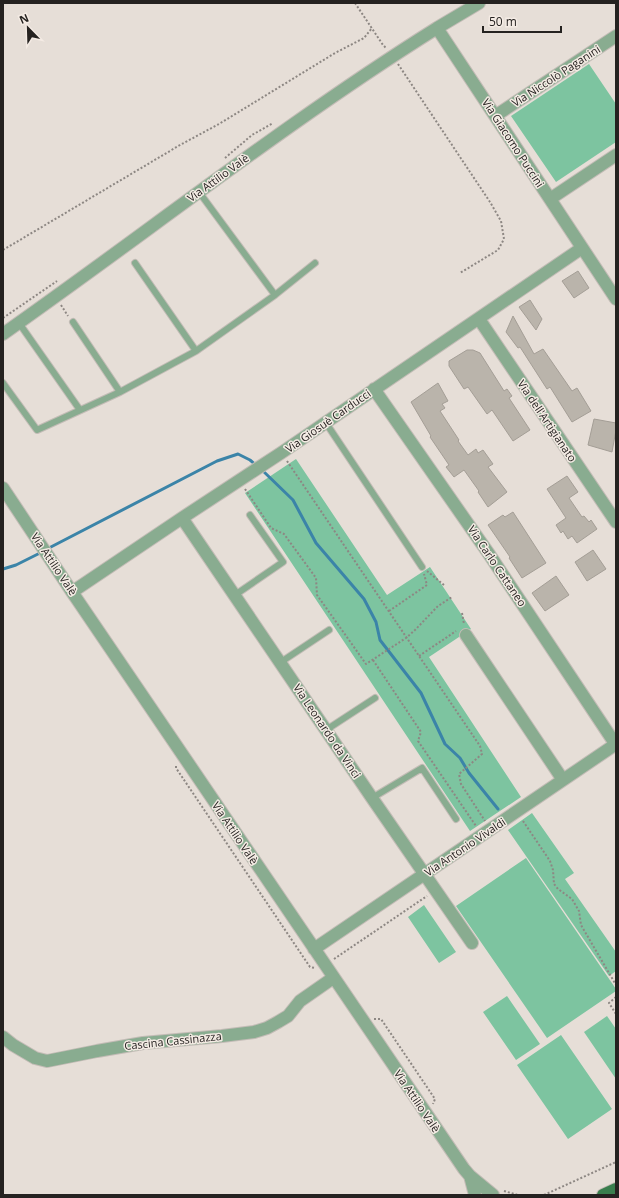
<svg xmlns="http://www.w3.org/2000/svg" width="619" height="1198" viewBox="0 0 619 1198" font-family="'Open Sans',sans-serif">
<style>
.green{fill:#7dc4a0}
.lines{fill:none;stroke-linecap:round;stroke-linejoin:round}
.stream{stroke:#3b84a8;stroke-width:3}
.building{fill:#bab4ab;stroke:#a49e96}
.lane-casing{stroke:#c3bcb6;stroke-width:8}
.street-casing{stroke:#c3bcb6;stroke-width:14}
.primary-casing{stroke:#c3bcb6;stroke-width:14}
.path{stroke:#8d8783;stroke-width:2;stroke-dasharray:2 2;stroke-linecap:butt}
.lane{stroke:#89ac90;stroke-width:6}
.street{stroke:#89ac90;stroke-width:12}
.primary{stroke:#397e4d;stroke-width:12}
.labels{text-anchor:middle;stroke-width:3;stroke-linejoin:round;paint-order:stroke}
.street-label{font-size:11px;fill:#252220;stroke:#f4ebe4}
</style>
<rect width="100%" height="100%" fill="#e6ded7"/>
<path class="green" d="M589,64L616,104V142L556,182L511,116Z
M296,459L387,595L430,567L471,629L429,657L521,797L470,831L245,493Z
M532,813L574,873L565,879L616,952V971L609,976L508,830Z
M526,858L616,989V991L547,1038L456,906Z
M424,905L456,952L439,963L408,917Z
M507,996L540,1044L516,1060L483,1012Z
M607,1016L616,1029V1079L584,1032Z
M561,1035L612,1109L568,1139L517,1065Z"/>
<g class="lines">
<path class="stream" d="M262,470L293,500L316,543L364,599L376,622L380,640L421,693L445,744L460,758L469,773L498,809
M47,549L217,461L238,454L250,460L257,466
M3,569L16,565L42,552"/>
</g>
<path class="building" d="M578,271L589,288L574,298L562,281Z
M530,300L542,319L536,330L519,307Z
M513,316L534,354L543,349L572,391L577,388L591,411L572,422L550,387L547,389L520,347L518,348L506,332Z
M467,350H473L480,353L504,391L507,389L512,396L509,398L530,430L513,441L492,410L487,414L468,387L464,389L449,366V361Z
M438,383L448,401L442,404L445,408L440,411L459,440L458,441L468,455L476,449L478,453L483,450L493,464L488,467L507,492L488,507L478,492L479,491L464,470L454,477L446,467L449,465L430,437L431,436L411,402Z
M594,419L616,423V430L612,452L588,445Z
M567,476L578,492L569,498L582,517L584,516L589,522L591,520L597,529L577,543L572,536L568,539L563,531L561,533L556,525L566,518L547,489Z
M513,512L546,563L522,578L509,558L510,557L488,525L503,515L505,517Z
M593,550L606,569L587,581L575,562Z
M556,576L569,595L545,611L532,593Z"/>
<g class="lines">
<defs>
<path id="lane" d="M199,192L275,295
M135,263L196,351
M73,322L120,392
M19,323L80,410
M3,383L37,430L120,392L196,351L275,295L315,263
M326,423L422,567
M235,595L283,562L250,515
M281,662L329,630
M326,730L375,698
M372,798L422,768L456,819"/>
<path id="street" d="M479,3L437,28L616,299
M495,116L616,36
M550,199L616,155
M479,319L616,522
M3,334C148,232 287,122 437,28
M374,389L489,554L616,745
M3,488L72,592L464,1169L470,1176L493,1195
M182,518L372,798L472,943
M72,592L182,518L281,453L582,248
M466,635L563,780
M314,949L616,744
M3,1037L13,1045L35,1058L47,1061L97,1051L143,1043L222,1036L254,1032L267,1028L278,1022L288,1016L300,1001L333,978
M470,1176L475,1195"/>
<path id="primary" d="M603,1195L616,1189"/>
</defs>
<use href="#lane" class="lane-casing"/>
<use href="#street" class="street-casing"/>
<use href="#primary" class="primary-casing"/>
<path class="path" d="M355,3L383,45L386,48
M398,64L490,202L501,221L504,239L498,250L460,273
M225,158L252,135L273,123
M3,250L180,145L219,124L335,53L364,38L372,28
M61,305L68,316
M3,318L57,281
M287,461L480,746L482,754L459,774L461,784L485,821
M245,489L271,528L284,534L316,578L317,595L366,664L406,638L415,630L438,606L452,597
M427,571L444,585
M389,611L427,585L424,574
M462,613L464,624
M419,656L456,631
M373,660L421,732L418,741L476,826
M176,766V768L310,967L315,968
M523,821L550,861L553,870L554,884L558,889L572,899L579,911L581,925L616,985
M334,959L427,896
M616,997L609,1003L616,1014
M374,1019H381L435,1099L433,1104
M504,1191L518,1195
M544,1195L616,1162"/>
<use href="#lane" class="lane"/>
<use href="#street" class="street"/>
<use href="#primary" class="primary"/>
</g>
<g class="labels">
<g class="street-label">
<text transform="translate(556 76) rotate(-33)" y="4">Via Niccolò Paganini</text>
<text transform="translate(513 143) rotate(57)" y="4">Via Giacomo Puccini</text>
<text transform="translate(218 178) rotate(-36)" y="4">Via Attilio Valè</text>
<text transform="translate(328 421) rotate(-35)" y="4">Via Giosuè Carducci</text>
<text transform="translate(547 421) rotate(56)" y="4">Via dell'Artigianato</text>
<text transform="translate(54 564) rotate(56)" y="4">Via Attilio Valè</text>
<text transform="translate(497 566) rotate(56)" y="4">Via Carlo Cattaneo</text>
<text transform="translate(327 731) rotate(56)" y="4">Via Leonardo da Vinci</text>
<text transform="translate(235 833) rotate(56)" y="4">Via Attilio Valè</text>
<text transform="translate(465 847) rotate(-34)" y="4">Via Antonio Vivaldi</text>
<text transform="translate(173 1041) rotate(-6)" y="4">Cascina Cassinazza</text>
<text transform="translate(417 1101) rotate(56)" y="4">Via Attilio Valè</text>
</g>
</g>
<rect width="619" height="1198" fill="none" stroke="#252220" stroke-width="8"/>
<g transform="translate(28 28) rotate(337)" stroke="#f4ebe4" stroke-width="3" paint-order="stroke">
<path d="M0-3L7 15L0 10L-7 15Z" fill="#252220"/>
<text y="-6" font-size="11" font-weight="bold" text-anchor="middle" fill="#252220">N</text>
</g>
<path d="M483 26v6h78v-6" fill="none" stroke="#252220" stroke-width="2"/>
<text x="489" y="26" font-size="12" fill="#252220" stroke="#f4ebe4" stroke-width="3" paint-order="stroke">50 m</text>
</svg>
